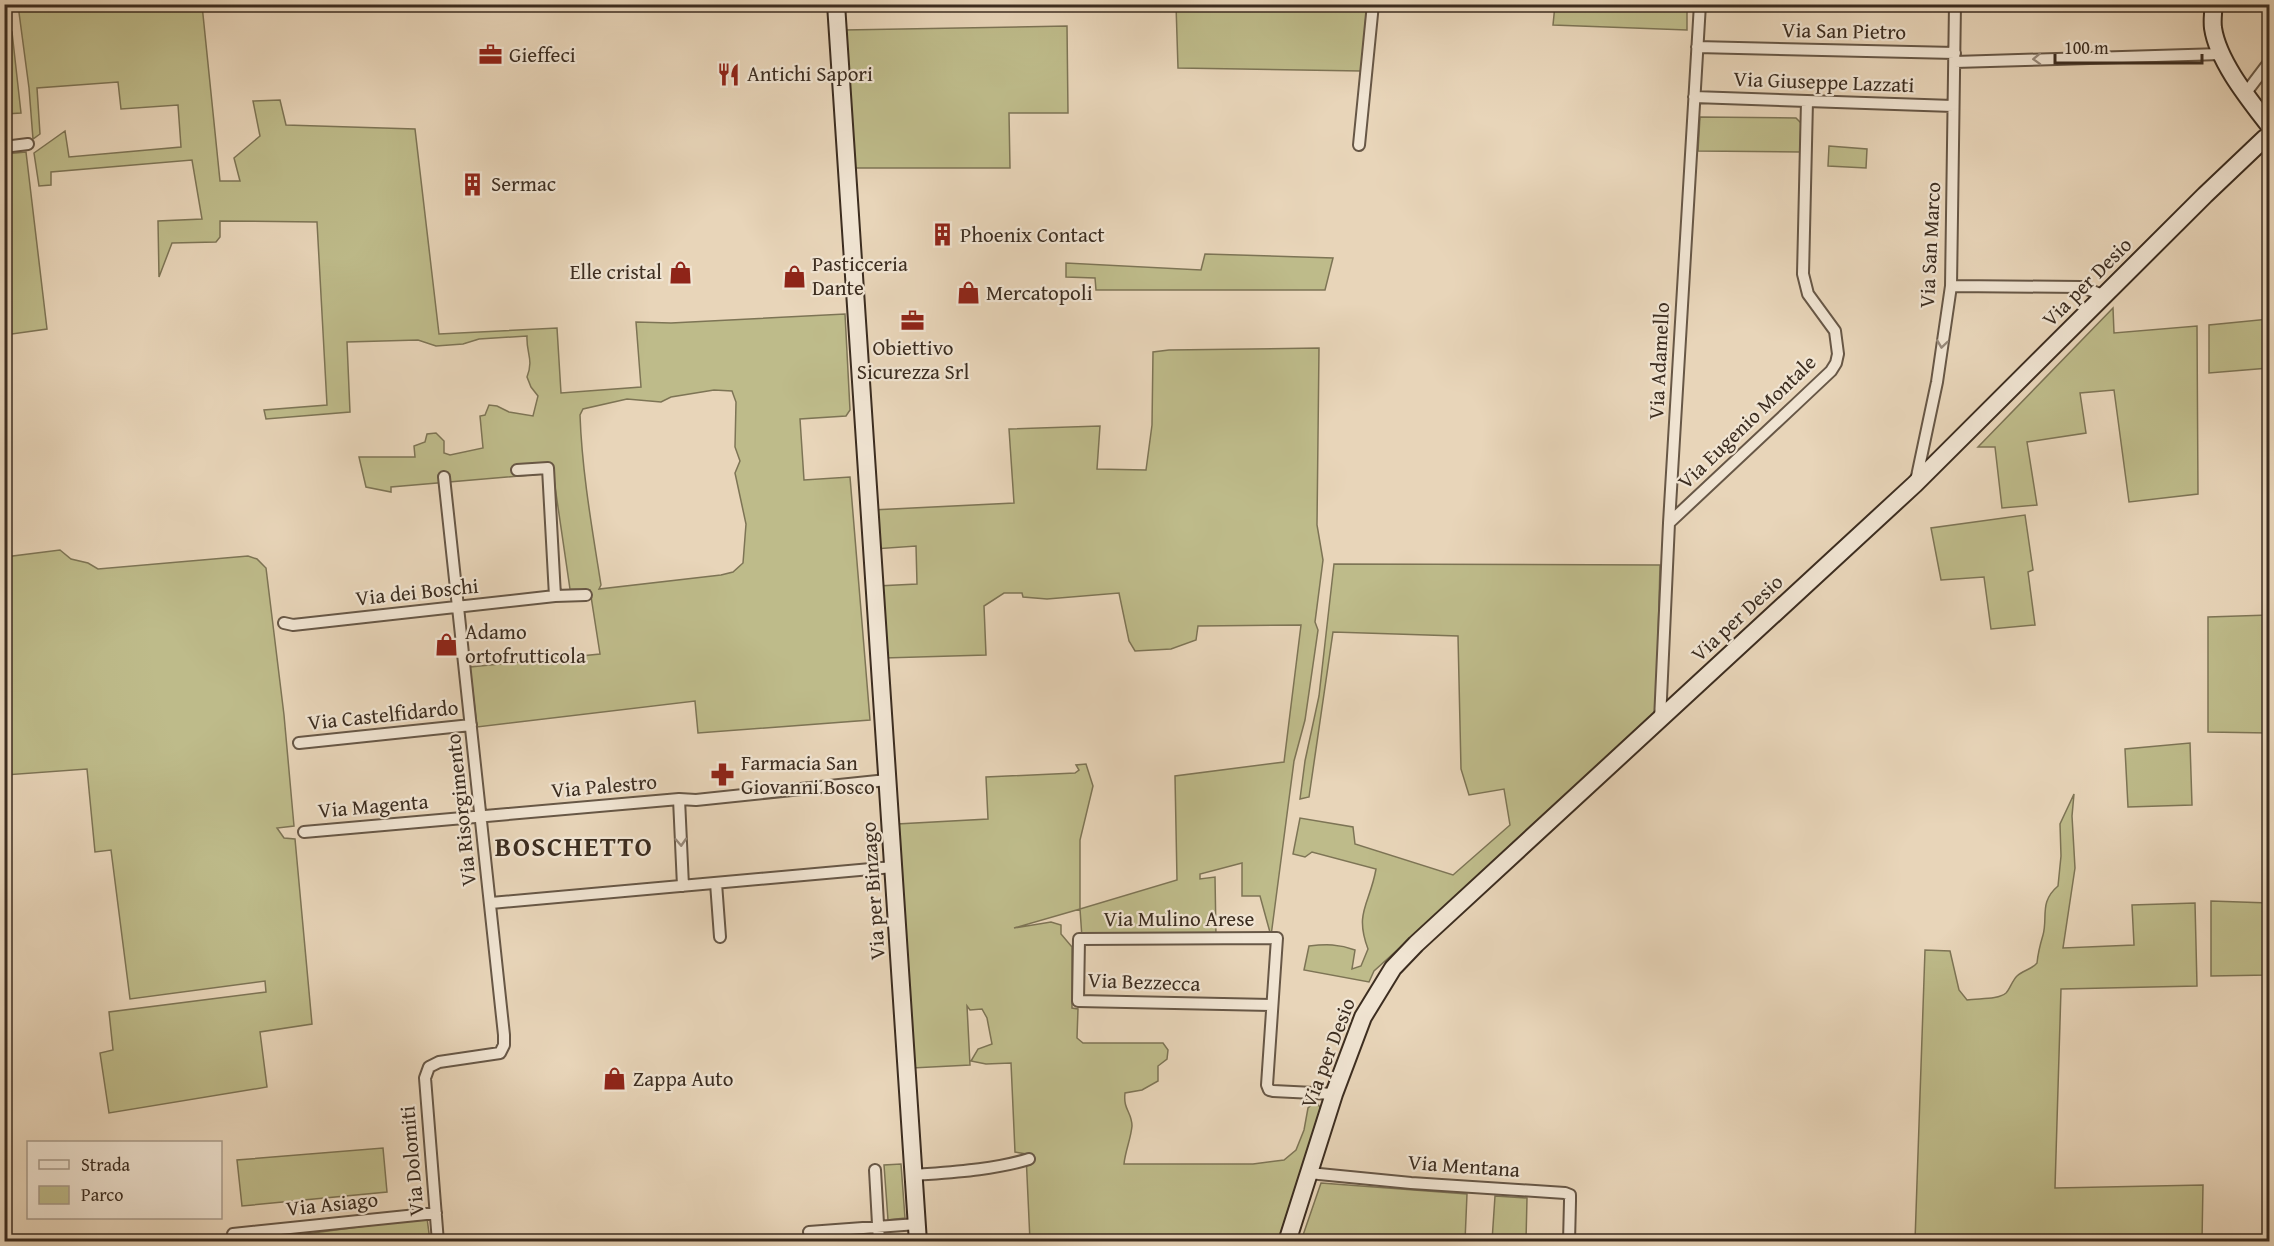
<svg xmlns="http://www.w3.org/2000/svg" width="2274" height="1246" viewBox="0 0 2274 1246" font-family="'Gentium Book Plus',serif">
<style>
.green{fill:#bebb8a;stroke:#7d7455;stroke-width:1.5;fill-rule:evenodd}
.lines{fill:none;stroke-linecap:round;stroke-linejoin:round}
.street-casing{stroke:#675746;stroke-width:14}
.secondary-casing{stroke:#3c2d20;stroke-width:20}
.street{stroke:#f0e4d2;stroke-width:10}
.secondary{stroke:#f0e4d2;stroke-width:16}
.oneway{stroke:#968879}
.labels{text-anchor:middle;stroke-width:4.5;stroke-linejoin:round;paint-order:stroke}
.street-label{font-size:21px;fill:#3c2d20;stroke:#f0e4d2}
.poi-label{font-size:21px;fill:#3c2d20;stroke:#f0e4d2;text-anchor:start}
.district-label{font-size:27px;font-weight:bold;letter-spacing:1.5px;fill:#3c2d20;stroke:#f0e4d2}
</style>
<rect width="100%" height="100%" fill="#e8d5b9"/>
<filter id="stains"><feTurbulence type="fractalNoise" baseFrequency=".00333" numOctaves="4"/><feColorMatrix values="0 0 0 0 .2 0 0 0 0 .09 0 0 0 0 .02 0 0 0 .5 -.17"/></filter>
<radialGradient id="worn" r=".72"><stop offset=".6" stop-color="#630" stop-opacity="0"/><stop offset="1" stop-color="#630" stop-opacity=".3"/></radialGradient>
<path class="green" d="M18,5H202L220,181H240L234,158L260,136L253,101L280,100L286,125L415,129L439,334L557,328L561,393L641,387L636,322L671,323L845,314L850,410L846,416L800,419L804,480L850,477L870,720L698,733L695,701L477,727L470,667L600,654L590,590L570,589L553,473L391,487V492L366,487L359,457H415L414,446L425,442L427,434L436,433L444,441V453L450,455L483,448L480,416L485,415L489,405L497,406L509,412L533,416L538,396L531,387L527,377C534,359 526,353 527,336L479,339L463,344L436,346L418,340L347,342L350,412L266,419L264,410L327,405L317,222L220,221V237L216,242L172,243L159,277L158,221L202,219L192,160L51,172V185L39,186L34,153L65,131L69,157L181,147L178,105L121,109L118,82L37,88L40,134L33,139L29,88ZM714,390L732,391L736,402L735,447L740,461L735,473L746,524L743,563L733,572L721,575L599,589L601,585C592,528 582,472 580,415L583,409L627,399L661,402L671,397Z
M1176,5H1367L1361,71L1178,68Z
M1555,5H1687V30L1553,25Z
M1067,26L1068,113H1009L1010,168H851L844,30Z
M5,32H12L21,113L5,114Z
M1700,117L1796,118L1801,123L1800,152L1698,151Z
M1829,146L1867,149L1866,168L1828,166Z
M26,152L47,329L5,335V154Z
M1205,254L1333,258L1325,290H1096L1095,278L1066,277V263L1201,270Z
M2113,308L2114,333L2197,326L2198,494L2129,502L2114,390L2080,393L2086,433L2027,442L2037,505L2002,508L1995,447H1978Z
M2269,319V368L2209,373V325Z
M1319,348L1317,525L1323,560L1315,622L1318,630L1305,720L1294,761L1271,936L1260,896H1242V863L1200,874V879L1215,877L1216,936L1082,938L1080,909L1014,928L1051,922L1061,925V934L1072,947V1008L1078,1009L1077,1038L1083,1043H1163L1168,1050L1167,1059L1158,1066V1081L1142,1090L1125,1093C1123,1110 1132,1112 1132,1126C1131,1138 1125,1152 1124,1164H1253L1284,1160L1296,1150L1304,1130L1308,1108L1316,1101L1321,1109L1278,1241H1030L1026,1154L1015,1152L1011,1063L986,1064L971,1061L978,1049L992,1044L987,1018L982,1009L970,1010L967,1006L970,1065L912,1068L897,824L988,819L986,777L1075,773L1079,770L1076,765L1086,764L1093,786L1080,840V909L1177,880L1175,776L1284,762L1301,625L1198,626L1196,640L1171,649L1135,651L1129,641L1119,593L1047,599L1023,597L1022,593H1004L984,606L986,655L884,658L877,586L917,584L916,546L874,549L872,510L1014,503L1009,429L1100,426L1097,469L1146,470L1152,425L1153,352L1169,350Z
M2025,515L2033,570L2028,572L2035,625L1991,629L1984,577L1941,580L1931,528Z
M60,550L71,559L88,563L98,569L248,556L257,559L266,568L284,715L294,826L277,828L284,838L295,839L312,1024L260,1032L267,1087L109,1113L100,1053L113,1050L109,1012L266,992L265,981L130,999L111,850L95,852L87,769L5,775V557Z
M1334,564L1660,565L1656,714L1588,779L1374,971L1369,982L1304,970L1309,946C1326,944 1339,944 1355,950L1352,969L1361,966L1368,949C1354,912 1370,904 1376,869L1312,852L1305,857L1293,854L1300,818L1353,827L1355,844L1453,875L1510,825L1504,789L1469,795L1461,769L1458,636L1333,632L1309,797L1300,799L1305,761L1319,696Z
M2269,615V733L2208,732V617Z
M2190,743L2192,805L2128,807L2125,749Z
M2074,794L2072,816L2075,868L2063,948L2134,945L2132,905L2195,903L2197,986L2061,989L2055,1188L2203,1185L2202,1241H1915L1925,950L1950,951L1959,990L1967,1000C1978,998 1998,1000 2006,993C2010,989 2012,981 2017,976C2023,970 2031,970 2037,963C2038,953 2040,945 2043,935C2048,917 2039,902 2058,886L2061,856L2060,824Z
M2211,901L2269,903V975L2211,976Z
M383,1148L387,1192L242,1206L237,1160Z
M901,1164L905,1218L888,1220L884,1165Z
M1321,1183L1467,1194L1465,1241H1301Z
M1495,1196L1527,1198L1526,1241H1492Z
M427,1218L430,1241L244,1242Z"/>
<g class="lines">
<defs>
<path id="street" d="M1697,47L1955,53
M1955,62L2221,54
M2245,94L2270,61
M1694,97L1953,106
M1359,145L1373,4
M4,147L28,144
M1951,286L2082,287L2105,296
M1916,481L1937,382L1951,286L1955,4
M1669,523L1796,404L1831,371L1836,363L1838,354L1835,331L1808,294L1803,274L1807,101
M555,596L586,595
M284,623L293,625L555,596L548,468L517,470
M1660,720L1669,523L1700,4
M299,743L471,725
M679,799L683,886
M304,832L679,799L696,800L887,780
M716,883L720,937
M491,903L893,867
M1271,1005L1078,1001L1079,939L1277,938L1267,1085L1269,1090L1273,1091L1334,1094
M875,1170L879,1242
M1309,1173L1411,1183L1565,1193L1570,1195V1201L1569,1242
M915,1175C953,1172 993,1170 1029,1159
M809,1232L917,1224
M234,1242L233,1234L436,1213
M438,1242L425,1078L429,1067L439,1062L500,1053L504,1045V1035L444,477"/>
<path id="secondary" d="M836,4L918,1242
M2214,4C2213,12 2212,20 2213,28C2218,61 2248,98 2268,124
M1287,1242L1334,1094L1363,1017L1393,968L1416,944L1915,484L2205,195L2265,138"/>
</defs>
<use href="#street" class="street-casing"/>
<use href="#secondary" class="secondary-casing"/>
<use href="#street" class="street"/>
<use href="#secondary" class="secondary"/>
</g>
<defs><path id="oneway-chevron" d="M-2-3.5L2.5 0L-2 3.5" fill="none" stroke-width="1.6" stroke-linecap="round" stroke-linejoin="round" transform="scale(1.5)"/></defs>
<g class="oneway">
<use href="#oneway-chevron" transform="translate(2037 59) rotate(178)"/>
<use href="#oneway-chevron" transform="translate(1942 344) rotate(98)"/>
<use href="#oneway-chevron" transform="translate(681 842) rotate(87)"/>
</g>
<defs>
<symbol id="office-bare" viewBox="-9 -9 18 18"><path d="M-6-3h4V-5.5h4V-3h4V5H-6ZM-1-4.5V-3h2v-1.5ZM-6 0V1H6V0Z" fill="#8f2418" stroke="#f0e4d2" stroke-width="2.5" paint-order="stroke"/></symbol>
<symbol id="restaurant-bare" viewBox="-9 -9 18 18"><path d="M-5-6h1v4h1v-4h1v4h1v-4h1v5L-1.5 .5V6h-2V.5L-5-1ZM5-6V6H3V1.5H1.5Q1.5-4 5-6Z" fill="#8f2418" stroke="#f0e4d2" stroke-width="2.5" paint-order="stroke"/></symbol>
<symbol id="building-bare" viewBox="-9 -9 18 18"><path d="M-4-6H4V6H1V3H-1V6H-4ZM-2.5-4.3h1.7v1.8h-1.7ZM.8-4.3h1.7v1.8H.8ZM-2.5-1h1.7V.8h-1.7ZM.8-1h1.7V.8H.8Z" fill="#8f2418" stroke="#f0e4d2" stroke-width="2.5" paint-order="stroke"/></symbol>
<symbol id="shop-bare" viewBox="-9 -9 18 18"><path d="M-5-2.5h2.3a2.7 3.5 0 0 1 5.4 0H5L5.5 6h-11ZM-1.5-2.5h3a1.5 2.3 0 0 0-3 0Z" fill="#8f2418" stroke="#f0e4d2" stroke-width="2.5" paint-order="stroke"/></symbol>
<symbol id="pharmacy-bare" viewBox="-9 -9 18 18"><path d="M-2-6h4v4h4v4h-4v4h-4v-4h-4v-4h4Z" fill="#8f2418" stroke="#f0e4d2" stroke-width="2.5" paint-order="stroke"/></symbol>
</defs>
<g fill-rule="evenodd">
<use href="#office-bare" x="474" y="38" width="33" height="33"/>
<use href="#restaurant-bare" x="712" y="58" width="33" height="33"/>
<use href="#building-bare" x="456" y="168" width="33" height="33"/>
<use href="#building-bare" x="926" y="218" width="33" height="33"/>
<use href="#shop-bare" x="664" y="256" width="33" height="33"/>
<use href="#shop-bare" x="778" y="260" width="33" height="33"/>
<use href="#shop-bare" x="952" y="276" width="33" height="33"/>
<use href="#office-bare" x="896" y="304" width="33" height="33"/>
<use href="#shop-bare" x="430" y="628" width="33" height="33"/>
<use href="#pharmacy-bare" x="706" y="758" width="33" height="33"/>
<use href="#shop-bare" x="598" y="1062" width="33" height="33"/>
</g>
<g class="labels">
<g class="street-label">
<text transform="translate(1844 31) rotate(1)" y="7">Via San Pietro</text>
<text transform="translate(1824 82) rotate(2)" y="7">Via Giuseppe Lazzati</text>
<text transform="translate(1930 245) rotate(-87)" y="7">Via San Marco</text>
<text transform="translate(2087 282) rotate(-45)" y="7">Via per Desio</text>
<text transform="translate(1659 361) rotate(-87)" y="7">Via Adamello</text>
<text transform="translate(1747 422) rotate(-44)" y="7">Via Eugenio Montale</text>
<text transform="translate(417 592) rotate(-6)" y="7">Via dei Boschi</text>
<text transform="translate(1737 618) rotate(-43)" y="7">Via per Desio</text>
<text transform="translate(383 715) rotate(-6)" y="7">Via Castelfidardo</text>
<text transform="translate(604 786) rotate(-5)" y="7">Via Palestro</text>
<text transform="translate(373 806) rotate(-5)" y="7">Via Magenta</text>
<text transform="translate(461 810) rotate(-96)" y="7">Via Risorgimento</text>
<text transform="translate(873 891) rotate(-94)" y="7">Via per Binzago</text>
<text x="1179" y="926">Via Mulino Arese</text>
<text transform="translate(1144 982) rotate(2)" y="7">Via Bezzecca</text>
<text transform="translate(1328 1053) rotate(-69)" y="7">Via per Desio</text>
<text transform="translate(412 1161) rotate(-95)" y="7">Via Dolomiti</text>
<text transform="translate(1464 1166) rotate(4)" y="7">Via Mentana</text>
<text transform="translate(332 1204) rotate(-6)" y="7">Via Asiago</text>
</g>
<g class="poi-label">
<text x="509" y="62">Gieffeci</text>
<text x="747" y="81">Antichi Sapori</text>
<text x="491" y="191">Sermac</text>
<text x="960" y="242">Phoenix Contact</text>
<text x="812" y="271">Pasticceria<tspan x="812" dy="24">Dante</tspan></text>
<text x="662" y="279" text-anchor="end">Elle cristal</text>
<text x="986" y="300">Mercatopoli</text>
<text x="913" y="355" text-anchor="middle">Obiettivo<tspan x="913" dy="24">Sicurezza Srl</tspan></text>
<text x="465" y="639">Adamo<tspan x="465" dy="24">ortofrutticola</tspan></text>
<text x="741" y="770">Farmacia San<tspan x="741" dy="24">Giovanni Bosco</tspan></text>
<text x="633" y="1086">Zappa Auto</text>
</g>
<g class="district-label">
<text x="574" y="856">BOSCHETTO</text>
</g>
</g>
<rect width="2274" height="1246" fill="none" stroke="#e8d5b9" stroke-width="24"/>
<rect x="6" y="6" width="2262" height="1234" fill="none" stroke="#3c2d20" stroke-width="3"/>
<rect x="12" y="12" width="2250" height="1222" fill="none" stroke="#3c2d20" stroke-width="1.5"/>
<rect x="27" y="1141" width="195" height="78" fill="#f0e4d2" stroke="#a89b8b" stroke-width="1.5"/>
<rect x="39" y="1160" width="30" height="9" fill="#f0e4d2" stroke="#a89b8b" stroke-width="1.5"/>
<text x="81" y="1171" font-size="18" fill="#3c2d20">Strada</text>
<rect x="39" y="1186" width="30" height="18" fill="#bebb8a" stroke="#a89b8b" stroke-width="1.5"/>
<text x="81" y="1201" font-size="18" fill="#3c2d20">Parco</text>
<path d="M2055 54v9h147v-9" fill="none" stroke="#3c2d20" stroke-width="3"/>
<text x="2064" y="54" font-size="18" fill="#3c2d20" stroke="#f0e4d2" stroke-width="4.5" paint-order="stroke">100 m</text>
<rect width="100%" height="100%" filter="url(#stains)"/>
<rect width="100%" height="100%" fill="url(#worn)"/>
</svg>
